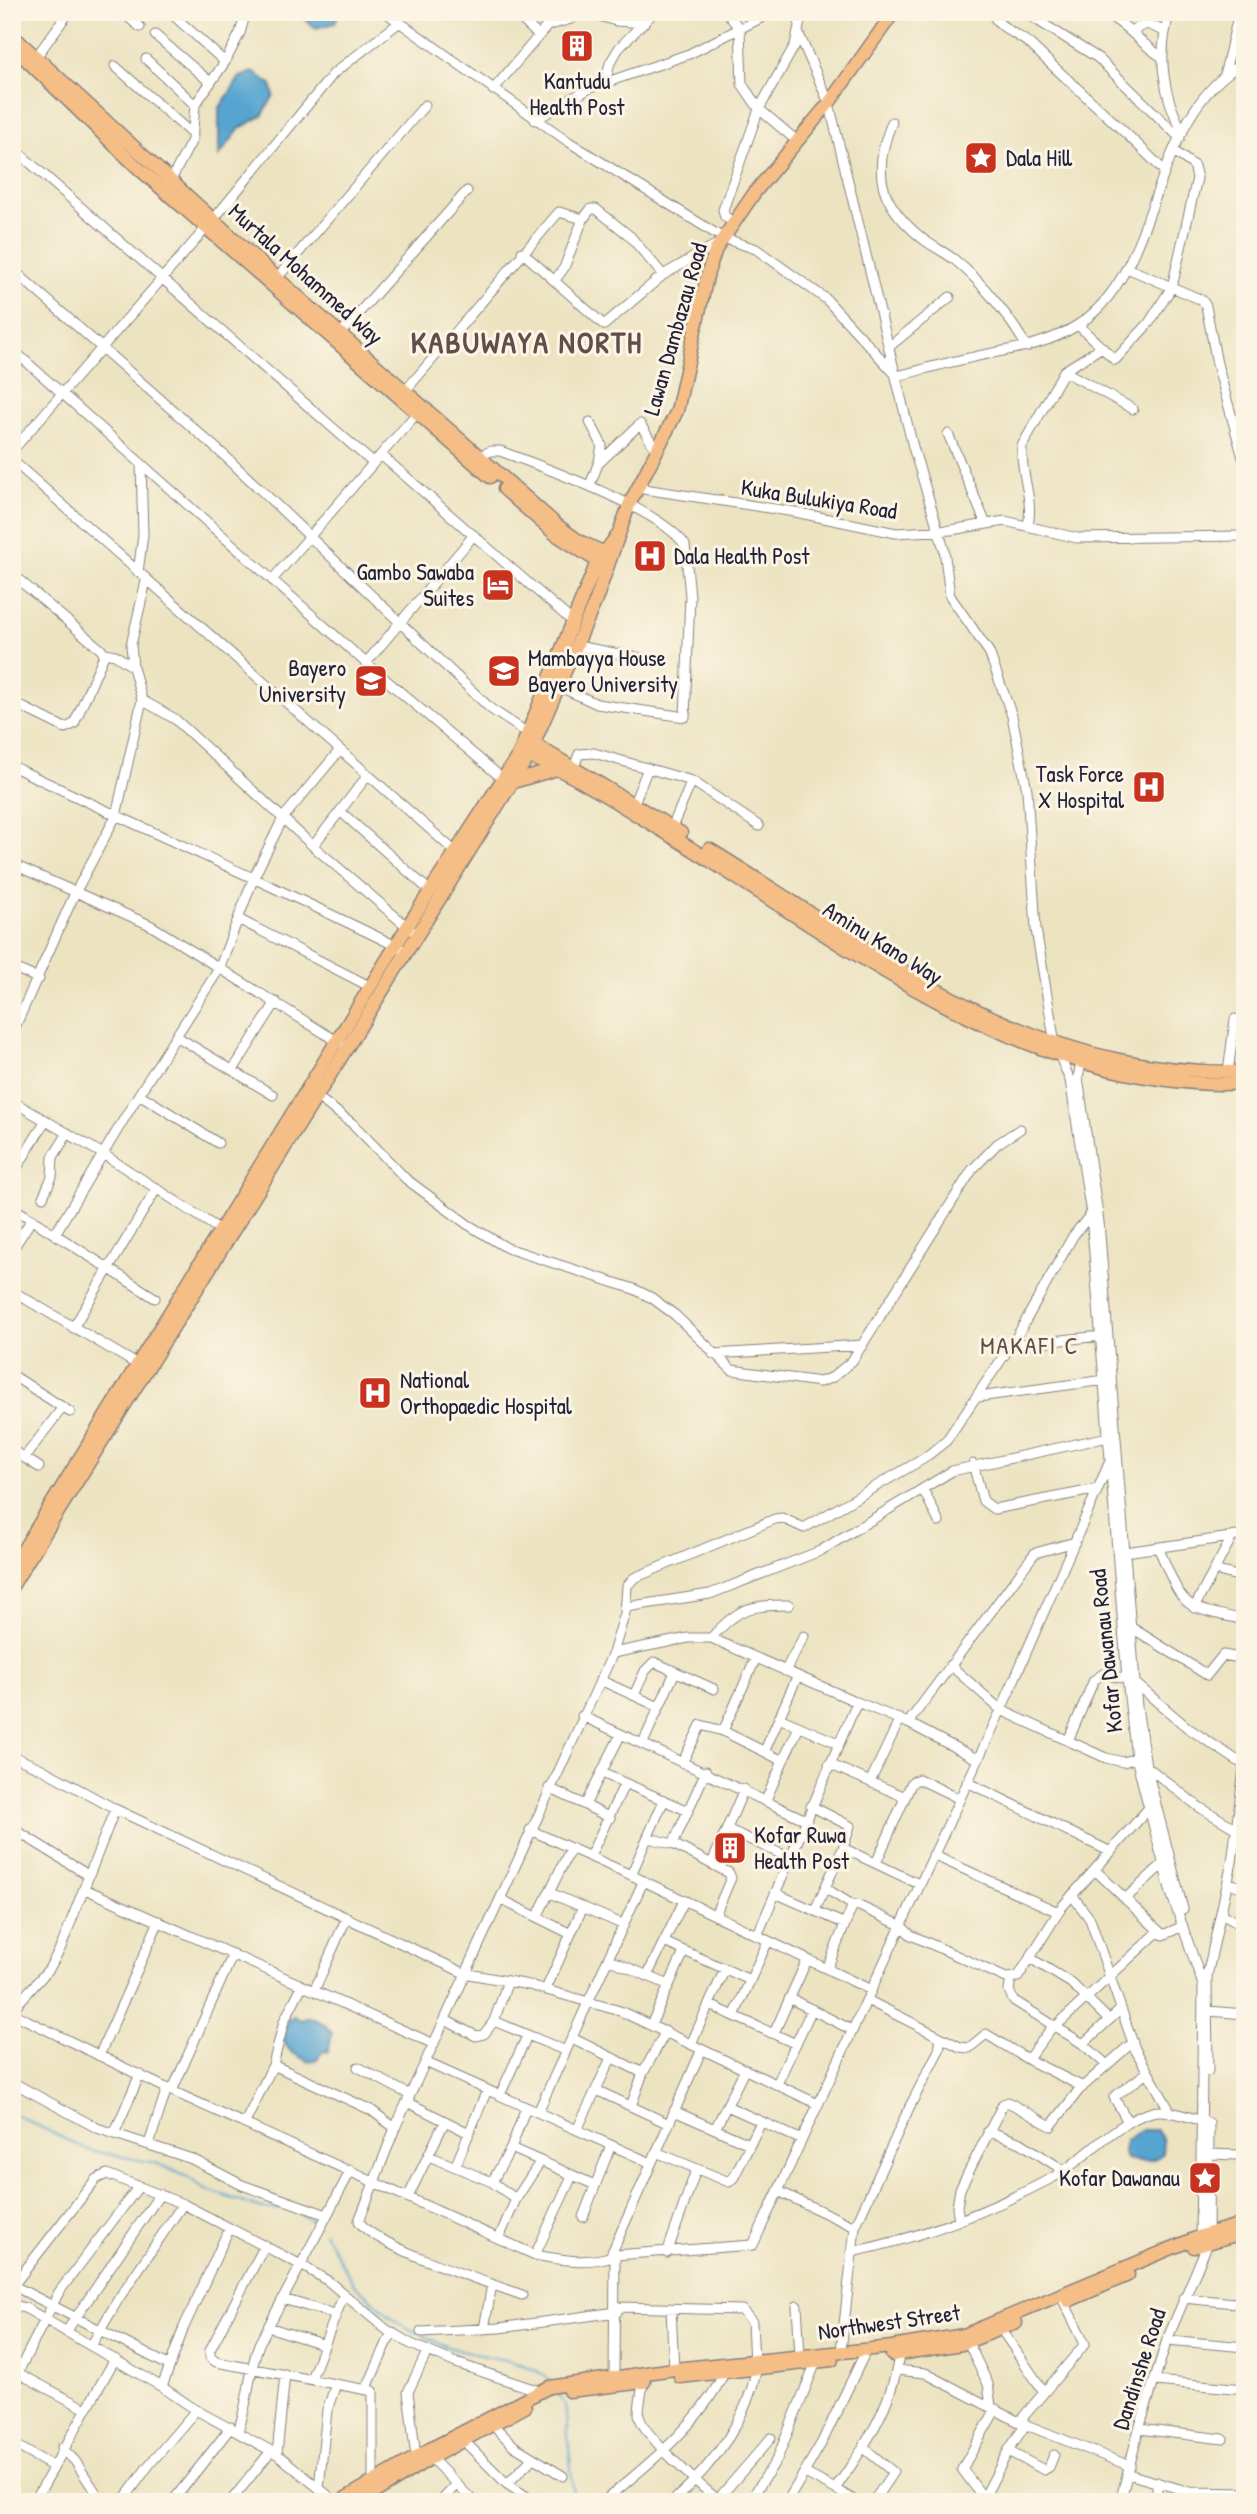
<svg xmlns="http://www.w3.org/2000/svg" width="1257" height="2514" viewBox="0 0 1257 2514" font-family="'Patrick Hand',sans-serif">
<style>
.water{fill:#57a5d0;stroke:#3c6486;stroke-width:2}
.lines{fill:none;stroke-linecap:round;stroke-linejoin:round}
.stream{stroke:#57a5d0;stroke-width:2}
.minor-casing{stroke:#87827e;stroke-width:11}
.major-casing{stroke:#87827e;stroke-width:15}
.minor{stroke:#fff;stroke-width:9}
.major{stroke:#f6be87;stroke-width:12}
.labels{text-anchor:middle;stroke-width:6;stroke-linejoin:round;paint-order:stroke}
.poi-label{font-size:23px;fill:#22223b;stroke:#fcf5e5;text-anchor:start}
.street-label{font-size:23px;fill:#22223b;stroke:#fcf5e5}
.neighbourhood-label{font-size:24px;letter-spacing:2px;fill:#614e4a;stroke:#fcf5e5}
.district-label{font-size:30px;font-weight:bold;letter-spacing:2px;fill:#614e4a;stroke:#fcf5e5}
</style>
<rect width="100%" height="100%" fill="#fcf5e5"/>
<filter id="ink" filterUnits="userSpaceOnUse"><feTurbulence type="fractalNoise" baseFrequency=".0143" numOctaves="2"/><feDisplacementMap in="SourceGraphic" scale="14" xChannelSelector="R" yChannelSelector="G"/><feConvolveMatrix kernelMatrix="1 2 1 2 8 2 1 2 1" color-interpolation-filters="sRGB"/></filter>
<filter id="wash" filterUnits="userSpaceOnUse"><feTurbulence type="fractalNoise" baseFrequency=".00686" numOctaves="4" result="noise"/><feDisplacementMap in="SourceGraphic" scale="28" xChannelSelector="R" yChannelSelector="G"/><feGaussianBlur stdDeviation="1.57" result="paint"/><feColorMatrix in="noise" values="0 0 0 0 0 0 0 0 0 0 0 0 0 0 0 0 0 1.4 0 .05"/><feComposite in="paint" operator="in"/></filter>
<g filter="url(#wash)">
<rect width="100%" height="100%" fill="#ece3c1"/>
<path class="water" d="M290,12H339L335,23L316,28L300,15Z
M253,72L271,84L274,95L262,116L240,128L219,156V109L240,77Z
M294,2016L301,2020L309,2017L323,2023L332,2033L328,2052L323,2051L317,2059L309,2062L291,2052L283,2041L287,2020Z
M1140,2130H1156L1163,2139L1162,2154C1151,2163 1139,2162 1126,2159L1123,2152L1125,2141Z"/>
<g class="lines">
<path class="stream" d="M12,2113L87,2150L155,2163L186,2176L205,2189L262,2209H292L318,2225
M324,2232L353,2283L397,2322L418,2333
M423,2335C434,2341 446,2347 458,2350C482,2357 536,2361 550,2382
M557,2393L565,2404L574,2502"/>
</g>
</g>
<g filter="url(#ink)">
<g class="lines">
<defs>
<path id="minor" d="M122,12L140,27
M385,12L569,142L723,238L756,249L826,299L897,376C921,370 945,363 969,358C1007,349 1043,347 1076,326C1165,271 1146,116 1245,62
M514,12L539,36
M586,12L616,21L644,23
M727,12L740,30L742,84L759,109L797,141
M998,12L994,16C998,27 1021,36 1031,45C1075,88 1122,127 1164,171
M1024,12L1098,58L1180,138
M1103,12C1130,26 1138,42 1162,57
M1170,12C1157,53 1162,95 1183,132
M174,16L225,62
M1132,30L1147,24L1164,31
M798,32L829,103L913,447L944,549L950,596L989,652L1012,716L1027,790L1036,929L1055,1044
M155,35L210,82
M36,57L69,12
M146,59L195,105
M115,66L193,135
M1225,72L1239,12
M605,83L610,63L619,48L654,12
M493,90L547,26L571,19L580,12
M535,120L590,88L689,54L773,12
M892,122C871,173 880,205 923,239C933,247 945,252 955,260C983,283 1009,316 1027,347
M12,147L373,463
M170,182L192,140L195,105L225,62L240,33L246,12
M213,220L334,73L400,22
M734,222L725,217L723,210L759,109L795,45L802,12
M522,252L604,325L663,275
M1127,268L1202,300L1206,306L1217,364L1245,465
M12,269L226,457L491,709L529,734
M277,278L425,105
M555,280L564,268L583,219
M1078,325L1115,360L1149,323L1172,287L1197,178L1194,166L1174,151
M341,333L467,191
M890,346L950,297
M12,349L366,663L503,779
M1064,371L1133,409
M406,390L559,212L583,219L591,209H596L630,236L663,275L719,243
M590,422L602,445L599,462
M948,434L986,524
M12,451L207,227
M381,455L572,621
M479,456L491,451H500C543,467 661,509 685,545L690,596L685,717L597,704L560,687
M12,460L459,855
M590,485L598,464L640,424L657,451
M637,488L795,512L896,533L951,530L1005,521L1077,538L1245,536
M1028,526C1034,498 1020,474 1022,446L1064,371L1102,347
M138,572L143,535L141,463
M12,574L105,653L115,655L133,667
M272,580L417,413
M577,646L656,661
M366,663L474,535
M142,700L175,719L313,846L411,930
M12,702L65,728L74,724L105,653
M12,766C141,829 272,884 400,948
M574,767L579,754L594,753L692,781L759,826
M634,803L648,768
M340,811L430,891
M672,827L692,781
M313,846L368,775
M12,864L150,925L340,1043
M238,919L371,987
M12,967L39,979
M12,1034L75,893L116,816L142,700L133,667L131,645L146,581
M176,1036L273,1095
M1060,1057L1070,1080L1091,1214L1127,1679L1136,1758L1171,1893L1203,1985L1200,2245L1204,2251
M1081,1063L1078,1078L1099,1222L1137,1707L1146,1766L1183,1909
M233,1070L276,1002
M1228,1072L1235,1019
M139,1094L218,1143
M313,1094L353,1124L406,1179L467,1224L507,1248L634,1289L652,1298L675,1315L732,1370L820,1382L833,1377L852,1361L972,1170L997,1144L1020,1129
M12,1101L103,1154L225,1233
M12,1176L46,1120
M43,1197L52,1177L53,1157L68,1133
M12,1207L155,1298
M55,1234L139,1094L219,969L254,877L283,818L340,750
M12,1250L32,1219
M12,1291L140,1366
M73,1328L157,1188
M1011,1345L1102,1336
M713,1354L863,1345
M12,1375L70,1412
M978,1397L1105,1380
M12,1450L39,1467
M24,1458L63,1407
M973,1464L983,1501L994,1509L1098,1489
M923,1489L939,1522
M1158,1547C1185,1608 1177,1606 1245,1620
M1125,1552L1245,1535
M1214,1570L1245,1578
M626,1607L710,1594L820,1551L952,1471L1108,1437
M1194,1608L1232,1537
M1129,1626L1207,1675L1223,1655L1245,1659
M711,1638C738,1608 749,1605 789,1605
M613,1653L688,1638H711L857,1702L757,1936
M756,1658L723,1731L783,1761L766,1800
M950,1665L1001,1710L1106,1758L1123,1762L1136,1758
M785,1671L804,1636
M600,1680L659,1707
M1135,1683L1188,1728L1244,1765
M634,1695L645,1671L654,1662L714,1689
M857,1702L908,1723L1031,1558L1035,1553L1075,1542
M582,1716L806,1820
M779,1718L838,1743
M908,1723L977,1759
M1068,1741L1094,1680L1103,1674L1127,1679
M643,1743L675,1672
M765,1750L797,1677
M12,1756L42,1769L115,1809L464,1973L529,1985L620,2011L818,2104
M683,1761L701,1725L723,1731
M783,1761L799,1727
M829,1764L905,1797
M1146,1766L1199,1807L1235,1828
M602,1773L688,1811
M870,1782L900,1719
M967,1782L1111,1852
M549,1788L585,1805L621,1734
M585,1805L610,1818
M811,1806L850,1826L843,1848L919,1884
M12,1828L88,1875
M727,1829L790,1858
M530,1830L631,1875L871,1990
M648,1838L673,1844L729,1873L731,1878L715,1915
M673,1844L706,1771
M933,1855L1058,1912
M590,1856L625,1783
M712,1863L744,1789
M876,1863L912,1782L919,1779L958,1798
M1095,1870L1163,1935L1183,1926
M631,1875L664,1800
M1228,1882L1245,1889
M825,1888L854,1906
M85,1889L434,2044
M550,1893L624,1925
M775,1893L845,1924
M1072,1895L1090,1919L1135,2049L1171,2113
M500,1899L571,1934
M1125,1899L1163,1864
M815,1910L843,1848
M540,1911L571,1848
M1221,1914L1245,1927
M664,1942L750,1980
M1030,1958L1071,1983L1108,2019
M608,1959L669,1985
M827,1969L852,1907L857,1905L900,1925L911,1935L1006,1978L1018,1977L1061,1908L1148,1809
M647,1976L684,1901
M1011,1979L1009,1990L1013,2000L1083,2044L1107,2065
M546,1989L583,1907
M314,1991L347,1917
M791,1999L852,2030
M867,2000L960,2047L969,2048L986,2034L1029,2060L1083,2087
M710,2005L796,2044
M12,2010L49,1969L61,1947L115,1809
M1208,2011L1245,2014
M12,2013L172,2091L535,2255C561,2260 590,2265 615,2255L753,2245L1001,1710L1110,1461
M734,2016L768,1941
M445,2020L476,2036L484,2034L494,2021L508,1981
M494,2021L566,2051
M651,2025L684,1952
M1055,2027L1159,1931
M774,2033L807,1960
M572,2038L643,2073
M691,2044L725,1969
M1083,2044L1120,2010
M99,2056L159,1921
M1028,2059L1053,2026
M425,2062L651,2163
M273,2065L371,2110L395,2128
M358,2067L410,2095
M1208,2071L1207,1976L1232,1862L1245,1761
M12,2082L97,2128L192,2159L242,2185L327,2215
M777,2084L812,2009
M596,2090L669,2124
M172,2091L233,1954
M500,2095L527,2036
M407,2102L469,2133
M631,2106L643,2073L666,2031
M727,2106L802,2140
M674,2111L749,2144
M538,2112L643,1882
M1128,2122L1114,2097L1148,2072
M245,2123L273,2065L284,2021L302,1986
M715,2129L745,2069
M577,2130L611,2058
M988,2131L1021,2143L1063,2170
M114,2134L140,2074
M149,2144L167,2088
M511,2148L595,2185
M656,2152L729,2182L734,2177L761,2122
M1210,2154L1237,2155L1245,2152
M429,2156L492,2182L516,2199
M455,2167L487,2090
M492,2182L511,2148L526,2107
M778,2191L855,2227
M409,2195L445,2121
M583,2217L611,2145
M959,2220L957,2207L960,2189L1003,2104L1008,2102L1051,2126L1079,2090L1133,2042
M1234,2234L1245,2250
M499,2238L516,2199L540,2162
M265,2245L210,2350V2357L216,2362L373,2391V2481
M851,2252C920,2238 987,2212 1050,2179C1087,2160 1110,2124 1152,2112C1168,2108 1188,2118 1204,2121
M667,2253L696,2170
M535,2255L572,2176
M610,2257L702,2049
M12,2285L168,2365
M12,2287L96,2179L107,2174L183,2204L301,2265L328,2281L387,2330L411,2344L456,2363L539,2391
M522,2295C492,2284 372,2246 359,2221L395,2128L613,1653L625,1613L627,1586L634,1578L775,1519L782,1518L804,1528L923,1459L946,1441L1016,1338L1073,1236L1091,1214
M1183,2298L1245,2304
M283,2299L334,2314
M12,2304L27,2309L162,2387L196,2410L277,2454L336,2502
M797,2306L800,2355
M617,2307L742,2310L752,2322L754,2363
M671,2309L674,2369
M268,2327L322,2344
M484,2329L492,2284
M1001,2329L1044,2392
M66,2332L160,2194
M421,2332L499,2328L617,2312
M1167,2340L1245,2347
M968,2342L988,2384L991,2406
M91,2346L119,2298L183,2204
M841,2351L855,2227L909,2108L939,2050L941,2038
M897,2370L925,2373L1019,2422L1130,2466
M18,2373L86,2409
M614,2377L615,2255
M311,2379L344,2294
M1155,2381L1245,2389
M643,2382C642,2392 639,2405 639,2414C640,2434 704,2489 721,2502
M12,2384L59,2292L139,2186
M162,2387L184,2327L229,2229
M366,2390L392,2332
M1019,2422L1085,2344L1064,2302
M493,2425L514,2446L563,2476
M1139,2429L1223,2439
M238,2431C249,2402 248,2373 259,2344L351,2170
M463,2440L507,2484L535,2502
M12,2443L52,2466
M62,2448L75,2461L102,2502
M864,2448L893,2472L873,2502
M1008,2451L1044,2470L1049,2467L1054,2455
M277,2454L285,2374
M416,2457L408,2392L427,2352
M431,2458L474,2502
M805,2473L835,2489
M1128,2474L1190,2492L1245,2493
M507,2484L533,2458
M319,2488L327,2410L336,2384
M983,2497L962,2469L996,2409
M718,2499L771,2438
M12,2501L13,2502
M34,2502L115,2359
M122,2502L149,2465L196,2410
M172,2502L231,2427
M230,2502L271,2451
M440,2502L456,2485
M603,2502C647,2465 697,2427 723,2375
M672,2502C711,2467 746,2423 756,2371
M749,2502L777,2459L816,2362
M787,2502L822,2442L863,2357
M857,2502L835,2489C864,2448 893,2405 899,2354
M982,2502L1008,2451L1026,2424
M1120,2502L1139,2429L1167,2340L1208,2243L1209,2123
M1157,2502V2482"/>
<path id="major" d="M12,35L277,278L557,525L579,541L607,554
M12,46L136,166L490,477
M504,489L555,534L603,565
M529,741L681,833
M523,755C571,771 615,802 658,828C815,923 975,1054 1160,1079C1188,1083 1217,1086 1245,1083
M513,782L557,769
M709,849C886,957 1026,1076 1245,1072
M12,1568L407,927L519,754L597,562L617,536
M12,1586L528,757L596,600L629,505L677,411L708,272L716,249L755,192L829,103L894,12
M1194,2247L1245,2232
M1068,2301L1128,2275
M892,2355L962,2344L1016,2323
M680,2377L832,2360
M569,2391L644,2382
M339,2502L430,2449L549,2387L674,2369L892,2347L964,2335L1201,2236L1245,2223
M359,2502L431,2458L525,2407"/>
</defs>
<use href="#minor" class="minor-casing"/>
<use href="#major" class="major-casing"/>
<use href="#minor" class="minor"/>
<use href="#major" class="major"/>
</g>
</g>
<defs>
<symbol id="building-square" viewBox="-11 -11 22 22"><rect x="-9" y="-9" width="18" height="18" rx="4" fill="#c8321e" stroke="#fcf5e5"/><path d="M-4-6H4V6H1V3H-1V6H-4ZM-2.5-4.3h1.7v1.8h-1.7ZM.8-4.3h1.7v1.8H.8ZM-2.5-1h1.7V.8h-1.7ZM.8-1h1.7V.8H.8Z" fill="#fff"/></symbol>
<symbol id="sight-square" viewBox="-11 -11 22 22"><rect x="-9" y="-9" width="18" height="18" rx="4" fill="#c8321e" stroke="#fcf5e5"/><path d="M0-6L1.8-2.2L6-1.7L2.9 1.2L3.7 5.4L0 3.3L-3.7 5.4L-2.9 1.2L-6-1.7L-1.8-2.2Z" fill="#fff"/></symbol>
<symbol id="hospital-square" viewBox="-11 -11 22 22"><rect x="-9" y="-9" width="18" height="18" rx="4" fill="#c8321e" stroke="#fcf5e5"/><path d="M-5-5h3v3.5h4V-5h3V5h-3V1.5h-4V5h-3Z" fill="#fff"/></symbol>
<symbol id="hotel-square" viewBox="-11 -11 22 22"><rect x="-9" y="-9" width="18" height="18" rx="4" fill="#c8321e" stroke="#fcf5e5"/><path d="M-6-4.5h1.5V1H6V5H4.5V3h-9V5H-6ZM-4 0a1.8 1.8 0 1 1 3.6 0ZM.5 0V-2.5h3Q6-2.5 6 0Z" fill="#fff"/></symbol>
<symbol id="university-square" viewBox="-11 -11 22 22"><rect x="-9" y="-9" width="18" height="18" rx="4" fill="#c8321e" stroke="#fcf5e5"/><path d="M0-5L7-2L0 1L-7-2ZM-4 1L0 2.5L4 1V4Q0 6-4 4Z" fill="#fff"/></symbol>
</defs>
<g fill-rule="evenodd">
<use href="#building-square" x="558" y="27" width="38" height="38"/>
<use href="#sight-square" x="962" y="139" width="38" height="38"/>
<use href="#hospital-square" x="631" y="537" width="38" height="38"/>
<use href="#hotel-square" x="479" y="566" width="38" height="38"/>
<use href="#university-square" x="485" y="652" width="38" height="38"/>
<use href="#university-square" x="352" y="662" width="38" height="38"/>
<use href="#hospital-square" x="1130" y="768" width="38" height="38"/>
<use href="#hospital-square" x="356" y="1374" width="38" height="38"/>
<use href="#building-square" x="711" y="1829" width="38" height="38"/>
<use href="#sight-square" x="1186" y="2159" width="38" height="38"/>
</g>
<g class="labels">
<g class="poi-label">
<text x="577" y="89" text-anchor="middle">Kantudu<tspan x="577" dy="26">Health Post</tspan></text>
<text x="1006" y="166">Dala Hill</text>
<text x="674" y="564">Dala Health Post</text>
<text x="474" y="580" text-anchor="end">Gambo Sawaba<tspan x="474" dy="26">Suites</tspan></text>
<text x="528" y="666">Mambayya House<tspan x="528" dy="26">Bayero University</tspan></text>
<text x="346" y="676" text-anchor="end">Bayero<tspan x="346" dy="26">University</tspan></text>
<text x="1124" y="782" text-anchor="end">Task Force<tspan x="1124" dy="26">X Hospital</tspan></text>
<text x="400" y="1388">National<tspan x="400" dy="26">Orthopaedic Hospital</tspan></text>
<text x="754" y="1843">Kofar Ruwa<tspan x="754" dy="26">Health Post</tspan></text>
<text x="1180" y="2186" text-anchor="end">Kofar Dawanau</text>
</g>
<g class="street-label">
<text transform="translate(306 274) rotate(42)" y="8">Murtala Mohammed Way</text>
<text transform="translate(675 329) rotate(-74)" y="8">Lawan Dambazau Road</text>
<text transform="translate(819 499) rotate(9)" y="8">Kuka Bulukiya Road</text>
<text transform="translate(883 943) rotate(32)" y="8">Aminu Kano Way</text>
<text transform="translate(1106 1651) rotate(-96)" y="8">Kofar Dawanau Road</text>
<text transform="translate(889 2322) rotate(-8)" y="8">Northwest Street</text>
<text transform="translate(1139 2369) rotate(-72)" y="8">Dandinshe Road</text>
</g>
<g class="neighbourhood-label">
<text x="1030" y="1354">MAKAFI C</text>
</g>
<g class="district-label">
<text x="527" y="353">KABUWAYA NORTH</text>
</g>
</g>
<rect width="1257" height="2514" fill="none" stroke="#fcf5e5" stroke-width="42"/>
</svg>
